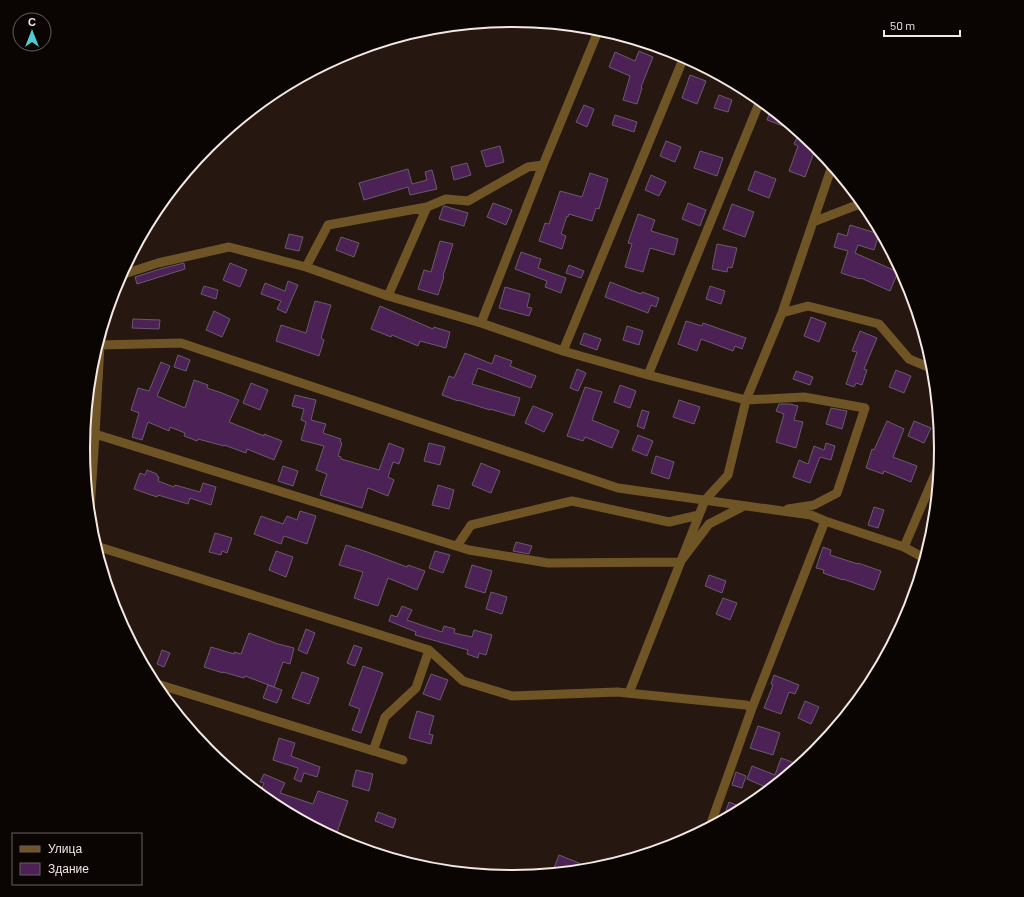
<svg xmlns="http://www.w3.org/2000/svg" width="1024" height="897" font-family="Barlow,sans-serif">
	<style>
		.building { fill: #4c2156; stroke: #685c6b }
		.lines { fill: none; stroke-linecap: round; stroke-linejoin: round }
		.street { stroke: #6f5525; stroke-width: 9 }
		.rim { fill: none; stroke: #f4e8e4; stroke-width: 2 }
	</style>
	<rect width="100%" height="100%" fill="#261711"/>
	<path class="building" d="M639,51L653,57L641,87L642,88L637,104L623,100L630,76L609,67L615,52L635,61Z
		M690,75L706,81L697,104L682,98Z
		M719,95L732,100L728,112L714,108Z
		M584,105L594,109L587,127L576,122Z
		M771,109L794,129V130L767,120Z
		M615,115L637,122L634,132L612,125Z
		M798,135L807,139L816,147L805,177L789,171L798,146L794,144Z
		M666,141L681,147L675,162L660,156Z
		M500,146L504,162L486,167L481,151Z
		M700,151L723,158L717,176L694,168Z
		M467,163L471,175L454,180L451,167Z
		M408,169L412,184L427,180L425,172L432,170L437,189L410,195L408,187L364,200L359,183Z
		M755,171L776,179L769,198L748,190Z
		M590,173L608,179L599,209L596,208L592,221L569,214L568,217L567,216L561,234L566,236L562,249L539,241L545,223L549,224L560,191L582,197Z
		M651,175L666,182L659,196L645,190Z
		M493,203L512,210L506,225L487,217Z
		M688,203L706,210L700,226L682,219Z
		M732,204L754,212L745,237L723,229Z
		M444,206L468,213L464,226L439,219L443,207Z
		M638,214L655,220L651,231L678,239L674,255L650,248L643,272L625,267L632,244L628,243Z
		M850,225L879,234L874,250L858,245L855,253L898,272L890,291L861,278L860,279L841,273L848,251L834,247L838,233L847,236Z
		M289,234L303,237L299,251L285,248Z
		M341,237L359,243L354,257L336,250Z
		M440,241L453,244L443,276L444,277L438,295L418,289L424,270L431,272Z
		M717,244L737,248L732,268L728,267L727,272L712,269Z
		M521,252L541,259L538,268L566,278L561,293L545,287L547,281L515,269Z
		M184,263L185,269L137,284L135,277L160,269Z
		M230,263L247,270L240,287L223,280Z
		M569,265L584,271L581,278L566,273Z
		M288,281L298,285L286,313L277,309L281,301L261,294L265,283L285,291Z
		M610,282L641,294L642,292L659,298L656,307L651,305L648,313L605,297Z
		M204,286L218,290L216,299L201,294Z
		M710,286L725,291L721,304L706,299Z
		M505,287L530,294L527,307L532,308L529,316L499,308Z
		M315,301L331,305L321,338L324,340L319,356L276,341L281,325L306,333Z
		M380,306L433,329L434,327L450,332L446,348L420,341L418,346L392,335L391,337L371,329Z
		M214,311L230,319L222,337L206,330Z
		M811,317L826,323L819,342L804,336Z
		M133,319L160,320L159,329L132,328Z
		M686,321L702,326L703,323L746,338L742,349L735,346L733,351L701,339L697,351L678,344Z
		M627,326L643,331L639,345L623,340Z
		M860,331L877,338L864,369L867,370L862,385L856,383L854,387L846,384L857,352L852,351Z
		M584,333L601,339L597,350L580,344Z
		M465,353L492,364L495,355L512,361L510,366L536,376L531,388L478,368L472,384L520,398L514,416L490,409V410L458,400V401L442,395L449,376L454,378Z
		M178,355L190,360L186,371L174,367Z
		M161,362L170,366L157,396L185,408L194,380L208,385L207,388L222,393L239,400L229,422L264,436V434L282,441L274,460L247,449L246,453L224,445V446L198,439L197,441L184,436L185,433L170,427L169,431L148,422L142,440L132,437L139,413L131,410L138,388L149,391Z
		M577,369L586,373L578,391L570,388Z
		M896,370L911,376L904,393L889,387Z
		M796,371L813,377L810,385L793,379Z
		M251,383L268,390L260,410L243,403Z
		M620,385L636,391L630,408L614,402Z
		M585,387L602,392L592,420L619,431L612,448L585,437L583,441L567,436Z
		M295,395L316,400L311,420L326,424L323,433L341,439L340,442L342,443L338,456L341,457V459L379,470L389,443L404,449L399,464L393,462L388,477L394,480L388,496L368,488L362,508L320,495L327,474L316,470L324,446L301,440L306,422L301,420L304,409L292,406Z
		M679,400L700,407L694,424L673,417Z
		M779,404H790L798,406L794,420L803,422L796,448L776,442L784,414L776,411Z
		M533,406L553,414L544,432L525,423Z
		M831,408L847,411L842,429L826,424Z
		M642,410L649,412L644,429L637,426Z
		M887,421L904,429L893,457L917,466L911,482L884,471L883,474L866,468L872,449L874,450Z
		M914,421L931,428L924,443L908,436Z
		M638,435L653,441L647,456L632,450Z
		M429,443L445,447L440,465L424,461Z
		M826,443L835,446L831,460L820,457L810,483L793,477L799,460L808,464L814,446L824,450Z
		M656,456L674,462L669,479L651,473Z
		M481,463L500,471L491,493L472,485Z
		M283,466L298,471L293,486L278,481Z
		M147,470L157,474V476L159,477L158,481L174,487L175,485L200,492L203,483L216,487L211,505L190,498L188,504L158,495L157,497L134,489L140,473L145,475Z
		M438,485L454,490L449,509L432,505Z
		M874,507L884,510L878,528L868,525Z
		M300,511L316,516L307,544L284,536L281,544L254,534L261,516L283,524L287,516L297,520Z
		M215,533L232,538L227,553L222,551L221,555L209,552Z
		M516,542L532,546L529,554L513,551Z
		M346,545L367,552L407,567L408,565L425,571L417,590L388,578L378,606L354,598L363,572L339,565Z
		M823,547L831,550L830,555L858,564V563L881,571L874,590L843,579V580L823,573L824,570L816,568Z
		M276,551L293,557L286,577L269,570Z
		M435,551L450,555L443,573L429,568Z
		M472,565L492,571L485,593L465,587Z
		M709,575L726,581L722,593L705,586Z
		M491,592L507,597L502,614L486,609Z
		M723,598L737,603L730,620L716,614Z
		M402,606L412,610L407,620L442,632L444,626L455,629L454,633L472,637L474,630L492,635L486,655L479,653L478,658L467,654L468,650L415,635L416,632L389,621L391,615L397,617Z
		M306,629L315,633L307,654L298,650Z
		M249,633L278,644L294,648L290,664L283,662L274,687L245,676L244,678L223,672V673L204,667L211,647L234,654V652L241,654Z
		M354,645L362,648L355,666L347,663Z
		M162,650L170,653L164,667L157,664Z
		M363,666L383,673L361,733L352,730L360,709L349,705Z
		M302,672L319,678L309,704L292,698Z
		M431,674L448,680L440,700L423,694Z
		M774,675L799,685L795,694L789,692L781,714L764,708L773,685L771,684Z
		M268,685L282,690L277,703L263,698Z
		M805,701L819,707L811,724L798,718Z
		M417,711L434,716L429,734L433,735L431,744L409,738Z
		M758,726L780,733L773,755L750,748Z
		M279,738L295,743L291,756L320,767L317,777L304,773L301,782L294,779L298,768L273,760Z
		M781,758L795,763L792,770L770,789L747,779L752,766L775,775Z
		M356,770L373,774L369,791L352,786Z
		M736,772L746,776L742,788L732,785Z
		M264,774L285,783L280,793L313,804L318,791L348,801L335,838L326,833V831L316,827L274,805L260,793L264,783L260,782Z
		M729,802L744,808L723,819Z
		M378,812L396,819L393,828L375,821Z
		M559,855L579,863V864L595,869L552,873Z"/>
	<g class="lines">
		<path class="street" d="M813,222L857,205L865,206
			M306,267L388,296L427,207
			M121,275L158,263L229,247L306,267L328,225L427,207L446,199L468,201L528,167L543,165L599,29
			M388,296L481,323L543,165
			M782,313L832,166
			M481,323L563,351L648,375L760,101
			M104,326L100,345L181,343L618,488L811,515L825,521L904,547L924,558
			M563,351L684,57
			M648,375L746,400L804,397L865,408L837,493L814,505L788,509
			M85,431L95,434L100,345L98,344
			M90,510L95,434L469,550L548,563L680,562L709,524L744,506
			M96,546L429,650L416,688L385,717L373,751
			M457,546L471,525L572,501L669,522L699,515
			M904,547L939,465
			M429,650L463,681L512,696L617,692L746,705L752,708
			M154,683L403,760
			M629,693L705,500L728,475L746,400L782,313L808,306L879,324L909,359L933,369
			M710,826L752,708L825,521"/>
	</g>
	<path d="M0 0H1024V897H0ZM511 27H513A421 421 0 0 1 934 448V449A421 421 0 0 1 513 870H511A421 421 0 0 1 90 449V448A421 421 0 0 1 511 27Z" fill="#0a0503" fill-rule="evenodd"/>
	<path class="rim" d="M511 27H513A421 421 0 0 1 934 448V449A421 421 0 0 1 513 870H511A421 421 0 0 1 90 449V448A421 421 0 0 1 511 27Z"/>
	<rect x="12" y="833" width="130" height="52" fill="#0a0503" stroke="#68605d"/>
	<rect x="20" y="846" width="20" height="6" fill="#6f5525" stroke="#68605d"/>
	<text x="48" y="853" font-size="12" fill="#f4e8e4">Улица</text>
	<rect x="20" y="863" width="20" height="12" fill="#4c2156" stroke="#68605d"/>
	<text x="48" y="873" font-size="12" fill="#f4e8e4">Здание</text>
	<g transform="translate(32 32)"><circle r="19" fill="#0a0503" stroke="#68605d"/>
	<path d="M0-3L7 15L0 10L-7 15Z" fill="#51ccd2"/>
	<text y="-6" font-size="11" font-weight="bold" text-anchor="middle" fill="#f4e8e4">С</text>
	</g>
	<path d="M884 30v6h76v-6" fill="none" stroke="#f4e8e4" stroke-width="2"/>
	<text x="890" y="30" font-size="12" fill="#f4e8e4" stroke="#0a0503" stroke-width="3" paint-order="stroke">50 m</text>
</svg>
